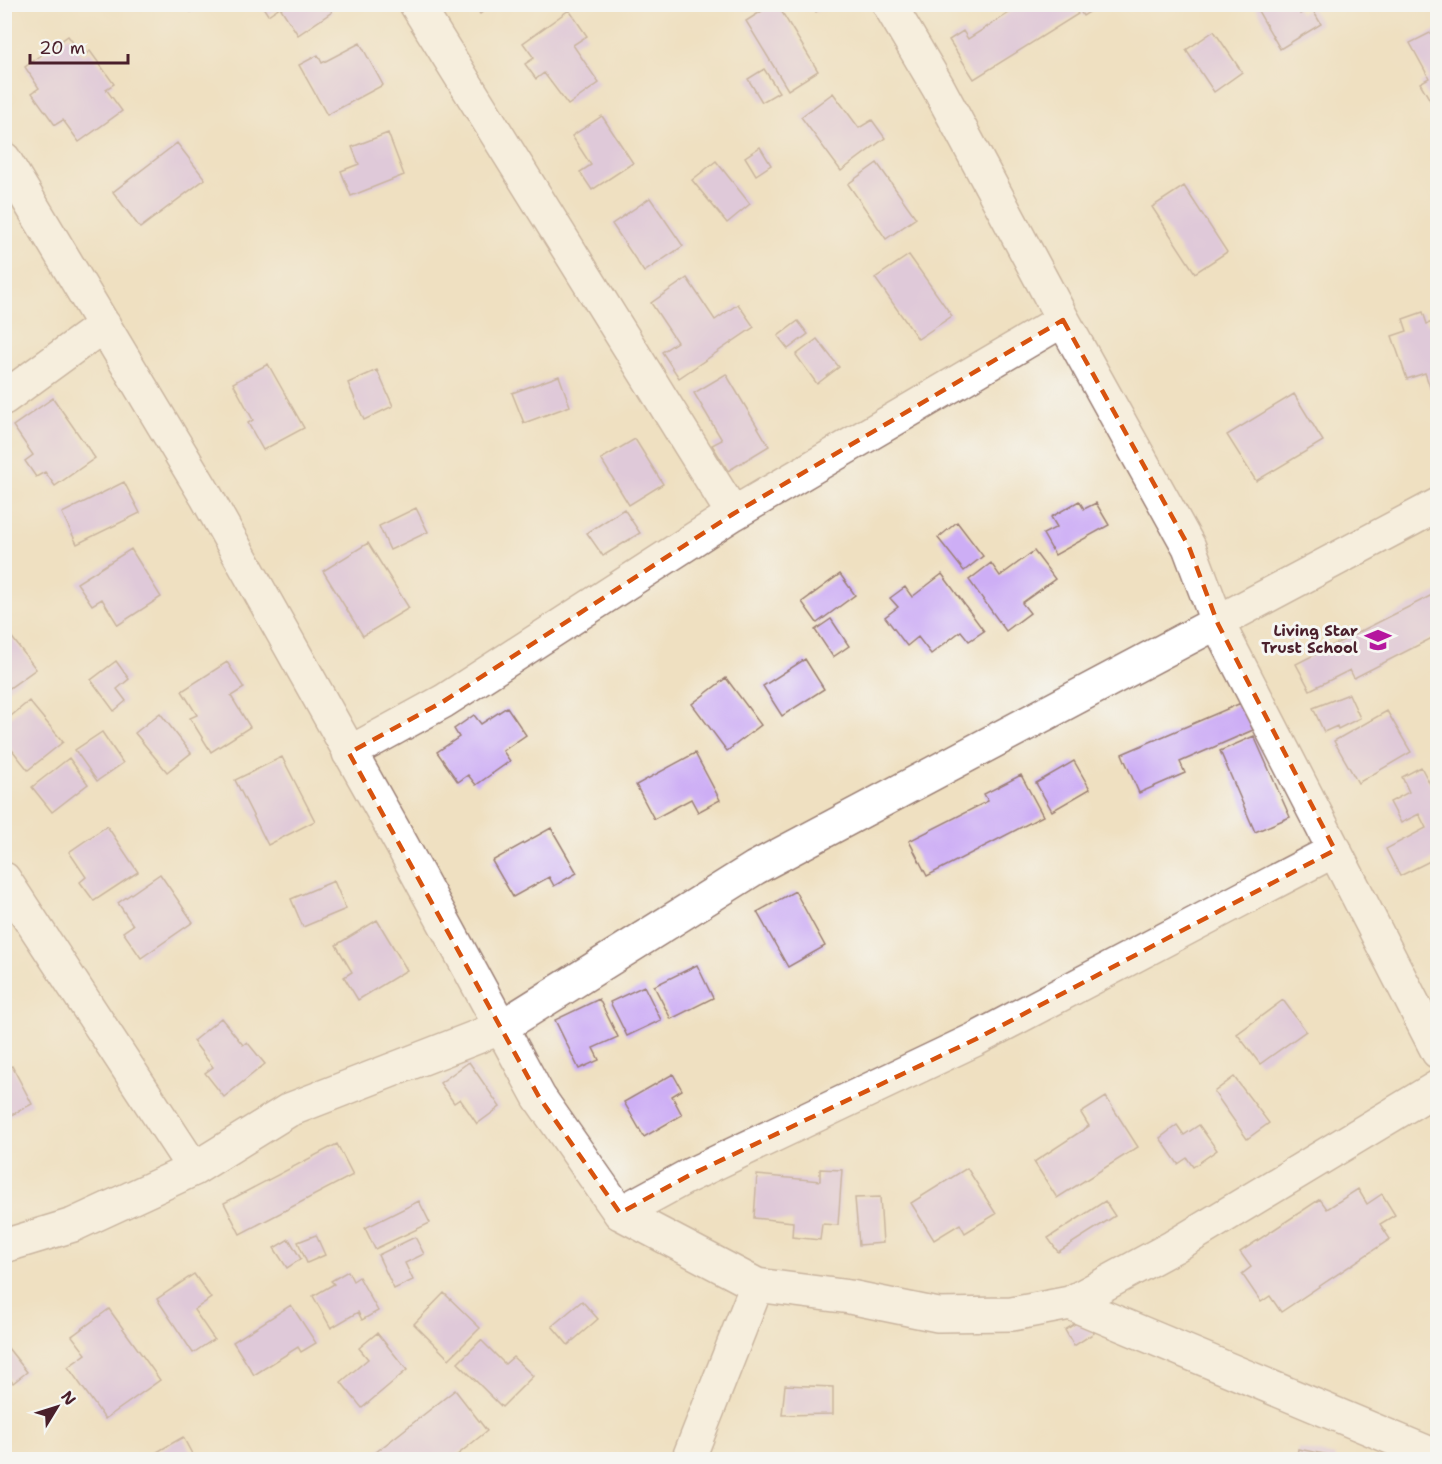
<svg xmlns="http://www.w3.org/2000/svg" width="1442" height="1464" font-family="'Shantell Sans',sans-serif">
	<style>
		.building { fill: #cdaef5 }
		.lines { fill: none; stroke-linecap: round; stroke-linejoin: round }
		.minor-casing { stroke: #9c8076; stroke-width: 36 }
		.minor { stroke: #fff; stroke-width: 33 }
		.marked { fill: none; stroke: #d8530f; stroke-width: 4.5; stroke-dasharray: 12 8; stroke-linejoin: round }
		.labels { text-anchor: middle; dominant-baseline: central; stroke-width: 6; stroke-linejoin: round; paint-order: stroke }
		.poi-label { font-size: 15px; font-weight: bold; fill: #4a1f2b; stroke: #f6f6f2; text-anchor: end }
	</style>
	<rect width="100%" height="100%" fill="#f6f6f2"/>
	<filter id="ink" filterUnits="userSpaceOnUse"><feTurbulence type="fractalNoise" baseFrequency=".0167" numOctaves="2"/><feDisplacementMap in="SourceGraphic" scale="12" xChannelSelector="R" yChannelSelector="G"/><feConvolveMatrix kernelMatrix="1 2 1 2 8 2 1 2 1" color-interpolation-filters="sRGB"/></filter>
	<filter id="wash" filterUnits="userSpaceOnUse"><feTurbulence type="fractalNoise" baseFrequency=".008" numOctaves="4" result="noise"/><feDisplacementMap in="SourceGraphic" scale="24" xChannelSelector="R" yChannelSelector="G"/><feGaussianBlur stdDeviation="1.35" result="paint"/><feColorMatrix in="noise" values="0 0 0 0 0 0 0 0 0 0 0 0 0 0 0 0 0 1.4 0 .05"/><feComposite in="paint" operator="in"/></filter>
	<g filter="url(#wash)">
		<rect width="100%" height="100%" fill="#efe0c1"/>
		<g id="blocks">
			<path class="building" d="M186,4H202L191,12Z
				M261,4H327L332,12L298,35L280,7L268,15Z
				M473,4H494L480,14Z
				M773,4H777L818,71L788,90L746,21Z
				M812,4H828L816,12Z
				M1023,4H1072L1078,14L974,79L949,40L963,31L968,39Z
				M1076,4H1102L1083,16Z
				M1254,4H1295L1300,14L1311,7L1321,24L1280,49Z
				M569,10L587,36L573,45L599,83L568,105L544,73L536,79L525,64L534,58L523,43Z
				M1438,29V96L1430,100L1420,83L1429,78L1410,43Z
				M1214,31L1242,72L1214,92L1186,50Z
				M68,36L83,56L90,51L114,84L106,89L122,111L79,142L63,120L55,125L32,93L39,88L25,67Z
				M360,43L383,85L327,115L299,65L318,55L322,63Z
				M764,69L779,92L762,102L748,79Z
				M833,93L859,128L872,120L885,138L841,171L801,117Z
				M602,116L633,163L592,190L580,172L591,165L572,136Z
				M388,133L404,175L351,196L341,171L359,164L352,147Z
				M177,143L205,179L140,228L113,192Z
				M760,147L771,165L756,175L745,157Z
				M716,161L750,204L727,223L692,180Z
				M877,163L916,218L886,239L848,184Z
				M1184,186L1227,252L1195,273L1152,207Z
				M650,198L683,246L644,272L612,224Z
				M909,255L952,316L918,339L875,278Z
				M687,278L715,320L738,304L754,327L679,378L662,352L677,342L651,303Z
				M1423,312L1427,324L1438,320V388L1431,390L1425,373L1407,379L1392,336L1407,331L1403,319Z
				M798,321L808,334L788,349L778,336Z
				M817,339L839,367L817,384L796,355Z
				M268,364L304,428L263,450L248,423L253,420L233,383Z
				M377,370L393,406L364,420L348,383Z
				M726,374L769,446L728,471L712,445L722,440L694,393Z
				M559,376L570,406L524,423L512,393Z
				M1294,394L1323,441L1256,481L1227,435Z
				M53,398L95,458L55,486L45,472L36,477L25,461L33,455L13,426Z
				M635,439L663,484L629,505L601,459Z
				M124,482L140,513L77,544L62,513Z
				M1079,501L1084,509L1096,503L1109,525L1055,555L1043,534L1057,527L1051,517Z
				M416,508L428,532L390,550L379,526Z
				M624,509L640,533L603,556L587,533Z
				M957,522L983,556L964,571L938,538Z
				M368,543L409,608L363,636L323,571Z
				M131,549L161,597L118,625L102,599L92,605L77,583Z
				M1034,551L1055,579L1022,603L1030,613L1006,631L969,580L991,563L1000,576Z
				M840,574L855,595L817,623L802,602Z
				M942,574L984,631L969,641L961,631L931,654L918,637L907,646L885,617L898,607L890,598L905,587L912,597Z
				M1438,592V635L1354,678L1350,670L1310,690L1296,664Z
				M831,619L849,646L833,657L815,630Z
				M4,627L36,669L4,692Z
				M805,659L824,689L782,716L763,686Z
				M116,661L129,679L117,689L126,701L114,711L91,680Z
				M227,662L244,688L231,696L250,727L211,752L190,718L197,715L182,691Z
				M726,678L761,725L727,751L692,704Z
				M1349,694L1360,718L1338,729L1337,726L1324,732L1313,708Z
				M29,701L63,742L28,770L5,741V721Z
				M1241,703L1253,730L1180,762L1185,773L1139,793L1122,754Z
				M507,707L526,735L503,751L510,761L476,785L468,775L458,782L437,752L459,737L454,729L474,715L481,724Z
				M1387,711L1411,752L1358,783L1334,741Z
				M160,713L191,753L167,772L135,733Z
				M102,732L123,763L97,781L75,750Z
				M1254,736L1290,817L1255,832L1220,751Z
				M695,753L720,800L698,812L691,799L654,819L636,785Z
				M282,757L315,821L268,845L235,780Z
				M69,758L88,784L52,812L32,787Z
				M1074,761L1090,789L1052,811L1036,783Z
				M1421,767L1438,799V857L1400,876L1386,849L1426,828L1419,814L1401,823L1390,802L1409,792L1402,777Z
				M1021,775L1043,816L927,876L909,841L988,801L984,794Z
				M107,826L138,872L94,901L80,882L86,877L69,852Z
				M551,828L577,873L554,886L549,877L513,897L492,861Z
				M160,874L193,922L141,958L123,932L133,925L118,903Z
				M334,881L346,909L303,927L291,899Z
				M795,891L825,946L788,967L757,912Z
				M377,920L407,970L358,1000L344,977L352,972L336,945Z
				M697,965L713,998L671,1019L654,986Z
				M644,986L661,1020L627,1036L610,1002Z
				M599,999L618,1037L593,1048L599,1060L579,1069L555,1020Z
				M1283,1000L1306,1031L1260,1064L1237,1034Z
				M221,1018L243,1045L247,1042L265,1064L224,1097L205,1073L213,1067L193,1041Z
				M469,1062L500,1107L477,1124L460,1099L454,1103L440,1083Z
				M12,1066L32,1104L4,1119V1070Z
				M673,1074L682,1090L672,1096L682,1115L644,1137L624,1102Z
				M1234,1077L1269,1123L1247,1139L1214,1092Z
				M1106,1097L1138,1147L1057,1198L1034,1162L1089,1126L1081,1113Z
				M1177,1125L1184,1135L1199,1125L1217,1150L1193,1167L1187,1158L1178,1164L1160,1138Z
				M337,1144L353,1175L240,1234L224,1203Z
				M967,1168L996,1214L965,1233L960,1224L934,1240L911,1203Z
				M820,1169L842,1170L838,1225L822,1224L820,1240L792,1237L793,1222L754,1218L757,1175L820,1181Z
				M1358,1189L1367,1204L1382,1194L1395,1215L1380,1224L1390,1239L1281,1312L1270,1296L1261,1302L1242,1274L1251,1267L1240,1252L1320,1199L1327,1209Z
				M880,1197L883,1243L859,1245L855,1198Z
				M419,1201L430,1223L375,1249L365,1228Z
				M1105,1201L1115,1216L1058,1252L1048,1238Z
				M316,1235L325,1255L307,1263L298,1242Z
				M415,1237L424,1254L405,1263L413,1280L394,1289L378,1255Z
				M289,1239L301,1259L287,1268L274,1248Z
				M348,1271L353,1281L359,1277L378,1311L362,1320L358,1312L331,1328L313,1296L334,1284L331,1281Z
				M194,1274L211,1298L194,1310L214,1339L193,1353L157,1299Z
				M444,1293L480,1328L449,1359L414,1324Z
				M582,1301L598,1319L568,1345L552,1326Z
				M291,1305L316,1343L301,1352L298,1347L254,1375L233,1342Z
				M109,1309L160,1380L105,1419L68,1367L86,1354L72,1336Z
				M1084,1318L1094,1333L1074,1346L1065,1330Z
				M377,1333L407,1370L362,1408L341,1382L368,1359L359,1348Z
				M481,1340L505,1364L513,1357L533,1376L502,1407L458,1363Z
				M4,1343L27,1372L13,1383L7,1376L4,1378Z
				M785,1385L833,1387V1414L782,1415Z
				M455,1390L487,1431L451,1460H366Z
				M183,1437L192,1454L183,1460H143Z
				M1298,1449L1335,1456L1334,1460H1296Z"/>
		</g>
	</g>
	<g filter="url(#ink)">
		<use href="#blocks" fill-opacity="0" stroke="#9c8076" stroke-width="1.5"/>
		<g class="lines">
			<g class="minor-casing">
				<path id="minor" d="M416,4L733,514
					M889,4L938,87L1063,320L1189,547L1218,624L1438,1052
					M4,159L206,496L402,845L539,1097L620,1213L688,1176L976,1039L1335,850
					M4,398L104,325
					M349,753L444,701L733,514L1063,320
					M4,879L194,1169
					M620,1213L757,1285L850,1297L938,1315L1012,1314L1070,1303L1173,1247L1438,1087
					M4,1246L73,1225L194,1169L289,1110L500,1028L755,868L1438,505
					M1070,1303L1438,1457
					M688,1460L757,1285"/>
			</g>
			<use href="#minor" class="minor"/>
		</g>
	</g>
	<path d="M0 0H1442V1464H0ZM1063,320L1189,547L1218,624L1335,850L976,1039L688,1176L620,1213L539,1097L349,753L444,701L733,514Z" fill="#efe0c1" fill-opacity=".55" fill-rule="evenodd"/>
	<path class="marked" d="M1063,320L1189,547L1218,624L1335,850L976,1039L688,1176L620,1213L539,1097L349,753L444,701L733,514Z"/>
	<defs>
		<g id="school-bare" transform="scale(2.07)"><path d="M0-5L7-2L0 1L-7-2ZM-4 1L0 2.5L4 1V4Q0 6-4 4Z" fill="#b5179e" stroke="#f6f6f2" stroke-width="2.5" paint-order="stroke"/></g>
	</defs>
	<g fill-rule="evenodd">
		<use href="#school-bare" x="1378" y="640"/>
	</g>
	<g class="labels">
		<g class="poi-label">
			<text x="1358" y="631">Living Star<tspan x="1358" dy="17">Trust School</tspan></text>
		</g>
	</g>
	<rect width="1442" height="1464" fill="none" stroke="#f6f6f2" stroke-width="24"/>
	<g transform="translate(57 1407) rotate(52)" stroke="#f6f6f2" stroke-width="4.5" paint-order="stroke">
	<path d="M0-4.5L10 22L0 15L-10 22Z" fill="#4a1f2b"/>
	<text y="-9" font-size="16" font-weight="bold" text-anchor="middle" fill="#4a1f2b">N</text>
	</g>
	<path d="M30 54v9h98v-9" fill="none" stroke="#4a1f2b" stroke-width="3"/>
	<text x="39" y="54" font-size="18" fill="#4a1f2b" stroke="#f6f6f2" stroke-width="4.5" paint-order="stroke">20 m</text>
</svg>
